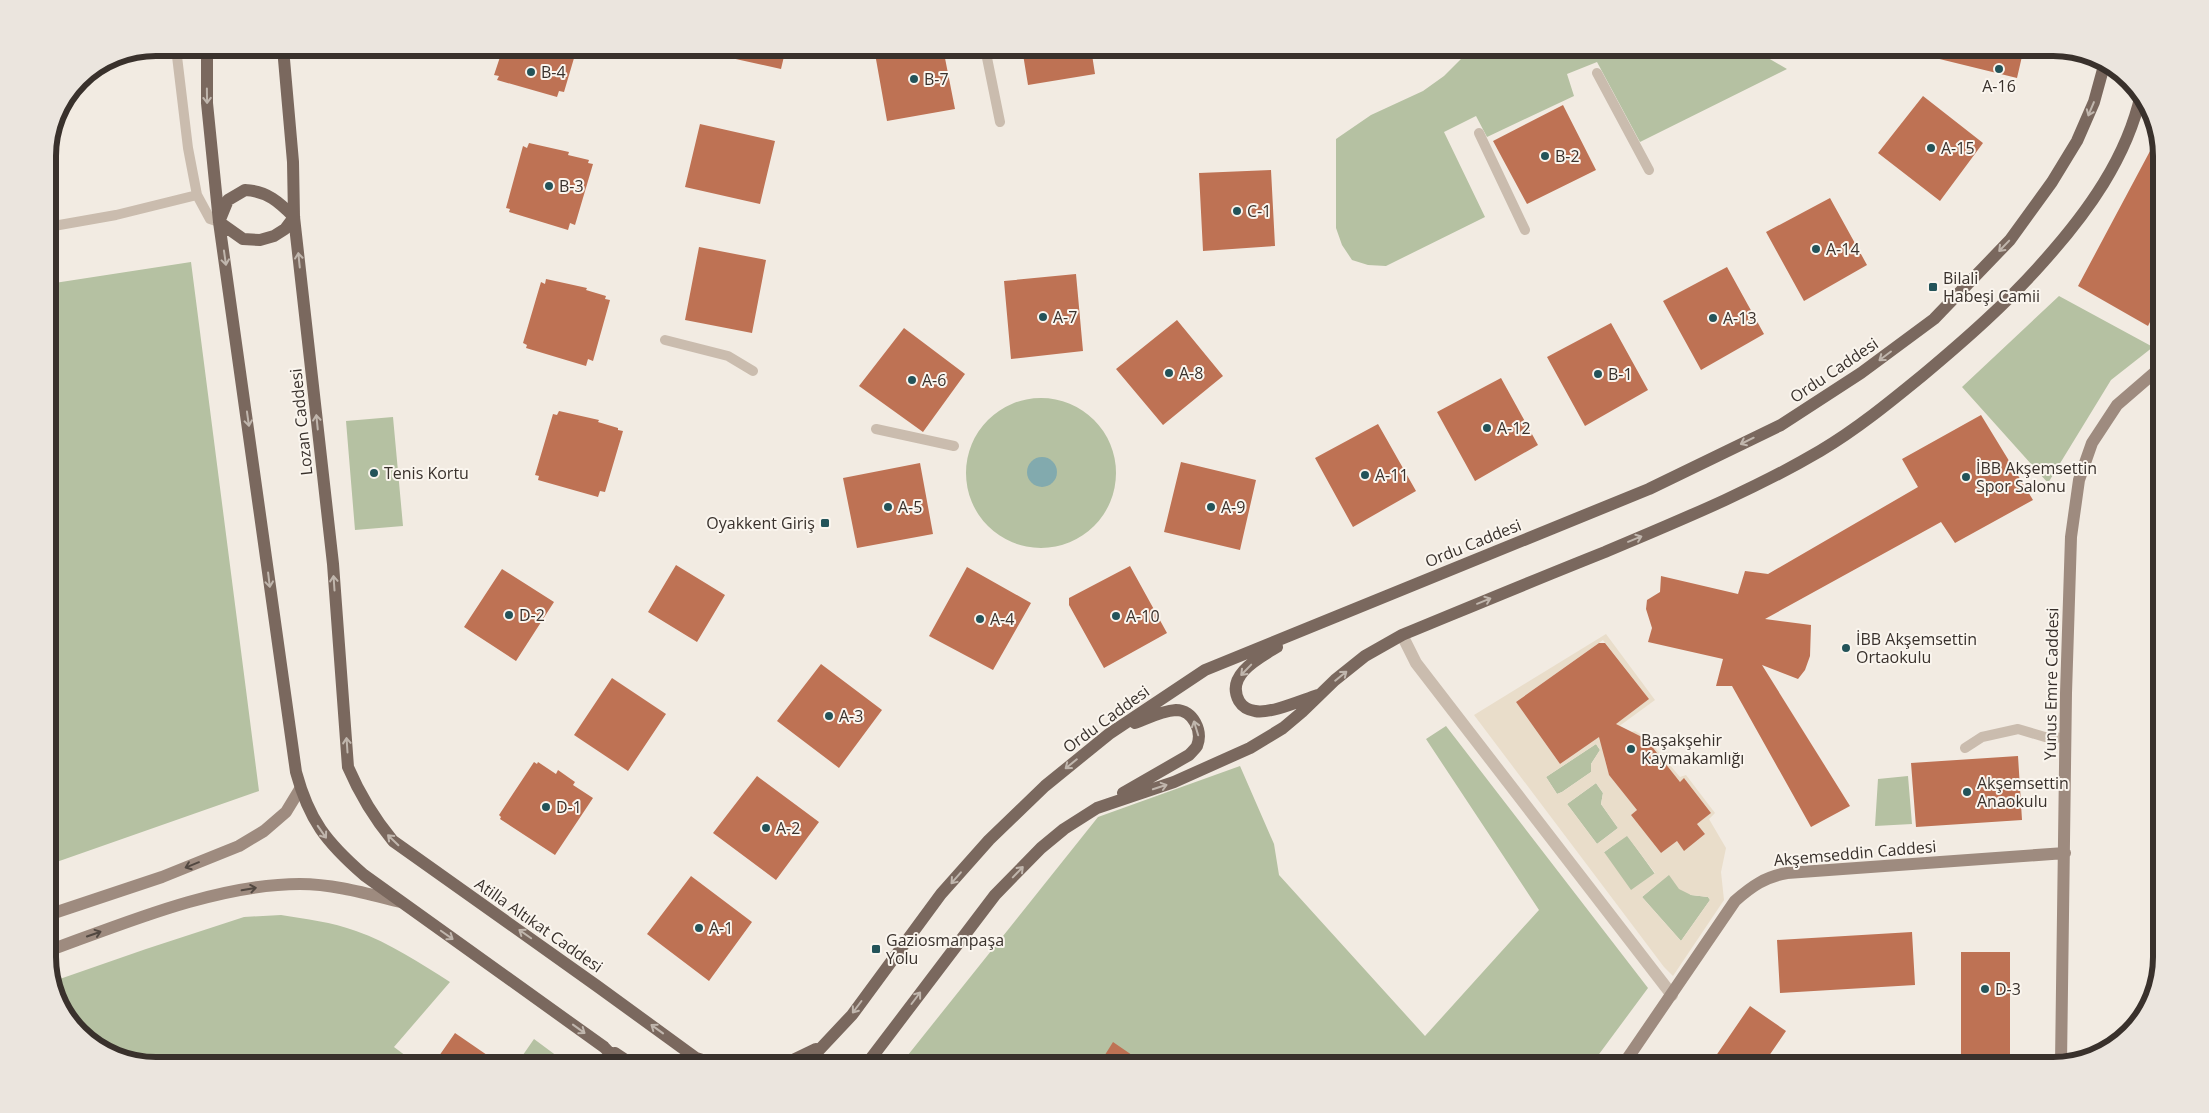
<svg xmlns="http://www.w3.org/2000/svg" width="2209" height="1113" font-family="'Open Sans',sans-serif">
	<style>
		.green { fill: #b5c1a2 }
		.plaza { fill: #e9ddca; fill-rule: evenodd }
		.water { fill: #82aaae }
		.building { fill: #be7254 }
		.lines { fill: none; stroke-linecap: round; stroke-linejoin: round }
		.lane { stroke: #cabcae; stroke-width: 10 }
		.street { stroke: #cabcae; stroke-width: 12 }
		.secondary { stroke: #9e8b7f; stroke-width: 12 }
		.primary { stroke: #7a685e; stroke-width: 12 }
		.oneway { stroke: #c0b6ad }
		.oneway2 { stroke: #524841 }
		.poi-dot { fill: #235359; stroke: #faf5ee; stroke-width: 2 }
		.labels { text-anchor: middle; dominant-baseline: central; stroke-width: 4; stroke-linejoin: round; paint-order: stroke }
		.poi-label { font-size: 16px; fill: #39312c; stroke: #faf5ee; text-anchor: start }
		.street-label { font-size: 16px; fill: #39312c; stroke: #faf5ee }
		.rim { fill: none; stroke: #39312c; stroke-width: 6 }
	</style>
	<rect width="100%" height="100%" fill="#f2ebe2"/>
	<path class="green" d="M1472,48H1751L1787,69L1640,142L1597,62L1567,74L1574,96L1487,137L1476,116L1444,132L1485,217L1386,266L1368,265L1352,260L1342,245L1336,228V139L1371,115L1423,91L1444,76Z
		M191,262L259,791L48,865V284Z
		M2059,296L2153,347L2111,380L2048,483L1962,387Z
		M966 473a75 75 0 1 1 150 0a75 75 0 1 1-150 0Z
		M393,417L403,526L355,530L346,421Z
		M1446,726L1648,988L1591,1065H900L1098,817L1240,766L1274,844L1279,875L1425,1036L1539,910L1426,739Z
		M1596,744L1600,750L1591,764V772L1562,792L1557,794L1546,777Z
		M1908,776L1912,824L1875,826L1878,779Z
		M1596,783L1603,793L1601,804L1618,828L1597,844L1567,804Z
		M1627,835L1655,874L1631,891L1603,853Z
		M1669,874L1691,895L1708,897L1710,900L1681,941L1642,897Z
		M281,915C306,919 332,922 356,931C390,943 420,963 450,982L394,1047L418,1065H156L108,1054L66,1017L54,981L146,949L244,917Z
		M534,1039L569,1065H516Z"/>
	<path class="plaza" d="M1606,634L1655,700L1618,727L1623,734L1635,731L1647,738L1680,777L1686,775L1715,813L1709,819L1726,848L1721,872L1724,900L1673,976L1664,967L1474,715ZM1603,640L1649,699L1613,726L1621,736L1634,733L1646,739L1680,782L1685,779L1711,813L1697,824L1705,834L1684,850L1677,841L1661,853L1632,815L1637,810L1609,775L1604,757L1611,740L1605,732L1560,764L1516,702ZM1596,744L1600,750L1591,764V772L1562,792L1557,794L1546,777ZM1596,783L1603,793L1601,804L1618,828L1597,844L1567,804ZM1627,836L1655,873L1631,890L1604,852ZM1669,875L1679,889L1691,895L1708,897L1710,900L1681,941L1642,897Z"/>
	<path class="water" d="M1027 472a15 15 0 1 1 30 0a15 15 0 1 1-30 0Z"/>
	<path class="building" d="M507,48H577L564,92L559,91L557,97L497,80L499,76L494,75L501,54L505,55Z
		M714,48H786L781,69L713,54Z
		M874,48H943L955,109L887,121Z
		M1022,48H1091L1095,74L1028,85Z
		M1916,48H2015L2014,51L2023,52L2017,78L1915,53Z
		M1923,96L1983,143L1940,201L1878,153Z
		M1563,105L1596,170L1527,204L1493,141Z
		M700,124L775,141L760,204L685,187Z
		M2157,138L2161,149V300L2148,326L2078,286Z
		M529,143L569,152L568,155L589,160L588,163L593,164L575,225L570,223L568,230L509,212L510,209L506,208L523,146L527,148Z
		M1271,170L1275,246L1203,251L1199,173Z
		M1830,198L1867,265L1804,301L1766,232Z
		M699,247L766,260L752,333L685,320Z
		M1727,267L1764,334L1701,370L1663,301Z
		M1076,274L1083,351L1011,359L1004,281Z
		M546,279L587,288L586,290L606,296L605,299L610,300L593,361L588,359L586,366L526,348L527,345L523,343L541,282L545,284Z
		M1177,320L1223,376L1163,425L1116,369Z
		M1611,323L1648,390L1585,426L1547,357Z
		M904,328L965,374L923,432L859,386Z
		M1501,378L1538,445L1475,481L1437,412Z
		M559,411L599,420L598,422L618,428V430L623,431L605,492L600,491L598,497L538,480L539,476L535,475L553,414L557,415Z
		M1981,415L2033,500L1955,543L1941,522L1765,619L1811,625L1810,656L1805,670L1798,679L1762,665L1850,806L1811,827L1732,686H1716L1723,659L1648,642L1652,628L1646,609L1647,600L1660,592L1661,576L1738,594L1745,571L1768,574L1918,487L1902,459Z
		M1378,424L1416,491L1353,527L1315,458Z
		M1181,462L1256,480L1240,550L1164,532Z
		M920,463L933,534L857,548L843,478Z
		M676,565L725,595L697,642L648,612Z
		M1130,566L1167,633L1104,668L1069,605V598Z
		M967,567L1031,603L993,670L929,636Z
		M502,569L554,602L516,661L464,627Z
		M1599,643H1605L1649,699L1616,724L1646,739L1680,782L1684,778L1711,813L1697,824L1705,834L1684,851L1677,841L1661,853L1631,815L1637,810L1609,775L1599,737L1560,764L1516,702Z
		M821,664L882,710L839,768L777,721Z
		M612,678L666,714L628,771L574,735Z
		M2018,756L2022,820L1916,827L1911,763Z
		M534,762L537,764L538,762L556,774L558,770L575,782L573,785L593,798L555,855L500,819L501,817L499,815Z
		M757,776L819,822L776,880L713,833Z
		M691,876L752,922L709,981L647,934Z
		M1912,932L1915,985L1780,993L1777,940Z
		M1961,952H2010V1066H1961Z
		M1750,1006L1786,1031L1762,1066H1709Z
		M455,1033L503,1066H432Z
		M1113,1042L1148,1066H1098Z"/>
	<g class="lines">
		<path class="lane" d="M176,48L188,148L197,195L210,219L219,222
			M985,48L1000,122
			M1597,73L1649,170
			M1479,133L1525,230
			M48,227L116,215L197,195
			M665,340L728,356L753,371
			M876,429L954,446
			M1965,748L1982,737L2018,729L2045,737L2066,738"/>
		<path class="street" d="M1402,635L1416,663L1672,995"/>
		<path class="secondary" d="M48,915L162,877L239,846L264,831L286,812L300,789
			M48,951C125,923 217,884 300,884C334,884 368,894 401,902
			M2061,1063L2066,693L2071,537L2079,480L2092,443L2117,405L2161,367
			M1623,1065L1735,901C1752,886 1765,877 1787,873L2065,853"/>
		<path class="primary" d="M207,48V103L219,222L296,772C309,820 326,842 364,875L604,1047L621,1065
			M283,48L293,162L294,217L333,564L348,767C360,795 374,818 393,841L597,986L696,1058L718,1065
			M245,190C267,191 279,202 294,217L285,229L274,236L260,240L243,239L219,222L228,200Z
			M1277,647C1259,658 1225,675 1239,701C1242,706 1248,710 1255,711C1271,714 1302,700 1318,695
			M1123,793L1189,755C1192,752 1195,749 1197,746C1203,731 1193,710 1176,710C1161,711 1148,718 1135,723
			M615,1053L633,1065
			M773,1065L789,1062L816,1049
			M805,1065L852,1015L941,894L989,840L1045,786L1109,734L1205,670L1649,489L1781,425L1861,373L1934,319L2010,240L2052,182L2077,141L2094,102L2105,62
			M866,1065L995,895L1041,848L1064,829L1097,808L1174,782L1250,748L1283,728L1302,712L1335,680L1365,656L1402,635C1470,607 1537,579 1605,552C1678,521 1752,491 1820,451C1857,429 1890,402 1923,375C1966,339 2007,303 2044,261C2087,213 2127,158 2141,94"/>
	</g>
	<defs><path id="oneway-shaft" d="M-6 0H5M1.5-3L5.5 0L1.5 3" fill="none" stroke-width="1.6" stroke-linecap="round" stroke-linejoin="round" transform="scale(1.25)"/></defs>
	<g class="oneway">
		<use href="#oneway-shaft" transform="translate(207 96) rotate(89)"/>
		<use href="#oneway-shaft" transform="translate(2091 109) rotate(113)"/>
		<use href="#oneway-shaft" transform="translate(2004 246) rotate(134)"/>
		<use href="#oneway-shaft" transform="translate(225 258) rotate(82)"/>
		<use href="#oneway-shaft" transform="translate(299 260) rotate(-96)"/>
		<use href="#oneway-shaft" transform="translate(1885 356) rotate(143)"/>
		<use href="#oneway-shaft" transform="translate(248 419) rotate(82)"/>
		<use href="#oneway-shaft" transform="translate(317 422) rotate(-96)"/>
		<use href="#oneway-shaft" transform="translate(1747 441) rotate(154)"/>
		<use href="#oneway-shaft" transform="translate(1635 539) rotate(-22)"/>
		<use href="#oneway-shaft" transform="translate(269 580) rotate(83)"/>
		<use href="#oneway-shaft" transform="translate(334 583) rotate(-94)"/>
		<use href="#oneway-shaft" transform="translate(1484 601) rotate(-22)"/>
		<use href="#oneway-shaft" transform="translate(1246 670) rotate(134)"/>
		<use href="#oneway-shaft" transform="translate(1341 676) rotate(-39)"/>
		<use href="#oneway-shaft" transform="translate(1196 728) rotate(-107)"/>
		<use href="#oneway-shaft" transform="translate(347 745) rotate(-94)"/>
		<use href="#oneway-shaft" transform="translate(1071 764) rotate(141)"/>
		<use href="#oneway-shaft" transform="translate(1160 787) rotate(-18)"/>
		<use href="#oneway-shaft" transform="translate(322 832) rotate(55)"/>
		<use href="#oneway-shaft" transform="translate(393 840) rotate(-136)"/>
		<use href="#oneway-shaft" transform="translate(1018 872) rotate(-46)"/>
		<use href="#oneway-shaft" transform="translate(956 878) rotate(131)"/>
		<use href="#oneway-shaft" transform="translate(525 934) rotate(-145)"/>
		<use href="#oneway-shaft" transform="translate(447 935) rotate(35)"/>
		<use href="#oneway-shaft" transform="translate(916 998) rotate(-53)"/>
		<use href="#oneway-shaft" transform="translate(857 1007) rotate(127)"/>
		<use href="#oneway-shaft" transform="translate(579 1029) rotate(36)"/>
		<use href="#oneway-shaft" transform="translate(657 1029) rotate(-144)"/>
	</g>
	<g class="oneway2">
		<use href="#oneway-shaft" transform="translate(192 865) rotate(158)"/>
		<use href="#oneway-shaft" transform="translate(249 889) rotate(-10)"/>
		<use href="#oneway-shaft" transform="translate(94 934) rotate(-19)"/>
	</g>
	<g class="poi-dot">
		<circle cx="1999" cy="69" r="5"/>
		<circle cx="531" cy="72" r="5"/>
		<circle cx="914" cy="79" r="5"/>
		<circle cx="1931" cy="148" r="5"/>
		<circle cx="1545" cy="156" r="5"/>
		<circle cx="549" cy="186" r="5"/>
		<circle cx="1237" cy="211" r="5"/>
		<circle cx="1816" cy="249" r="5"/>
		<rect x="1928" y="282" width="10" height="10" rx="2.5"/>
		<circle cx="1043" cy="317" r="5"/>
		<circle cx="1713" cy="318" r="5"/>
		<circle cx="1169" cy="373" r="5"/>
		<circle cx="1598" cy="374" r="5"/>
		<circle cx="912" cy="380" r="5"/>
		<circle cx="1487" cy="428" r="5"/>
		<circle cx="374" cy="473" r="5"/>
		<circle cx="1365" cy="475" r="5"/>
		<circle cx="1966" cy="477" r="5"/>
		<circle cx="888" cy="507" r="5"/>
		<circle cx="1211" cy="507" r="5"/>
		<rect x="820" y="518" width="10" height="10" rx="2.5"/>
		<circle cx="509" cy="615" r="5"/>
		<circle cx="1116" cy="616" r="5"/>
		<circle cx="980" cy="619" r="5"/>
		<circle cx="1846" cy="648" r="5"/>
		<circle cx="829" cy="716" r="5"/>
		<circle cx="1631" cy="749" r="5"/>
		<circle cx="1967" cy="792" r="5"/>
		<circle cx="546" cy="807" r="5"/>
		<circle cx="766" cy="828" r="5"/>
		<circle cx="699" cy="928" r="5"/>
		<rect x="871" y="944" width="10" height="10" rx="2.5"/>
		<circle cx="1985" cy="989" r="5"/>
	</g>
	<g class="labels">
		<g class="poi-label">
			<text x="541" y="72">B-4</text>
			<text x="924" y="79">B-7</text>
			<text x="1999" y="86" text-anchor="middle">A-16</text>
			<text x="1941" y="148">A-15</text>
			<text x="1555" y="156">B-2</text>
			<text x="559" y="186">B-3</text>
			<text x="1247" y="211">C-1</text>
			<text x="1826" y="249">A-14</text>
			<text x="1943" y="278">Bilali<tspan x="1943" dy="18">Habeşi Camii</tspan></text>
			<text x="1053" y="317">A-7</text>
			<text x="1723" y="318">A-13</text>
			<text x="1179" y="373">A-8</text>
			<text x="1608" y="374">B-1</text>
			<text x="922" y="380">A-6</text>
			<text x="1497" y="428">A-12</text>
			<text x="1976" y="468">İBB Akşemsettin<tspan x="1976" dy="18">Spor Salonu</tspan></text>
			<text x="384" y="473">Tenis Kortu</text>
			<text x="1375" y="475">A-11</text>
			<text x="898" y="507">A-5</text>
			<text x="1221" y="507">A-9</text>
			<text x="815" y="523" text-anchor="end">Oyakkent Giriş</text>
			<text x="519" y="615">D-2</text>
			<text x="1126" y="616">A-10</text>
			<text x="990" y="619">A-4</text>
			<text x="1856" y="639">İBB Akşemsettin<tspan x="1856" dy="18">Ortaokulu</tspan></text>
			<text x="839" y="716">A-3</text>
			<text x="1641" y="740">Başakşehir<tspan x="1641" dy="18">Kaymakamlığı</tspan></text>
			<text x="1977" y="783">Akşemsettin<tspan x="1977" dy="18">Anaokulu</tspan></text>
			<text x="556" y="807">D-1</text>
			<text x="776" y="828">A-2</text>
			<text x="709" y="928">A-1</text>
			<text x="886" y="940">Gaziosmanpaşa<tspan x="886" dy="18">Yolu</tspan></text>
			<text x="1995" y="989">D-3</text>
		</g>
		<g class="street-label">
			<text transform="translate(1834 370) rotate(-34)">Ordu Caddesi</text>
			<text transform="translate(301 422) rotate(-96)">Lozan Caddesi</text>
			<text transform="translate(1473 543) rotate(-22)">Ordu Caddesi</text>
			<text transform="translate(2051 684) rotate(-89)">Yunus Emre Caddesi</text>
			<text transform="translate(1106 719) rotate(-36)">Ordu Caddesi</text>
			<text transform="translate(1855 853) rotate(-5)">Akşemseddin Caddesi</text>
			<text transform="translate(539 925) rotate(35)">Atilla Altıkat Caddesi</text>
		</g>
	</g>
	<path d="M0 0H2209V1113H0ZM156 56H2053A100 100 0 0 1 2153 156V957A100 100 0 0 1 2053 1057H156A100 100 0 0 1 56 957V156A100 100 0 0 1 156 56Z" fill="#ebe5de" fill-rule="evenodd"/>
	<path class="rim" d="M156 56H2053A100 100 0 0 1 2153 156V957A100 100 0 0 1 2053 1057H156A100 100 0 0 1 56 957V156A100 100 0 0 1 156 56Z"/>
</svg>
